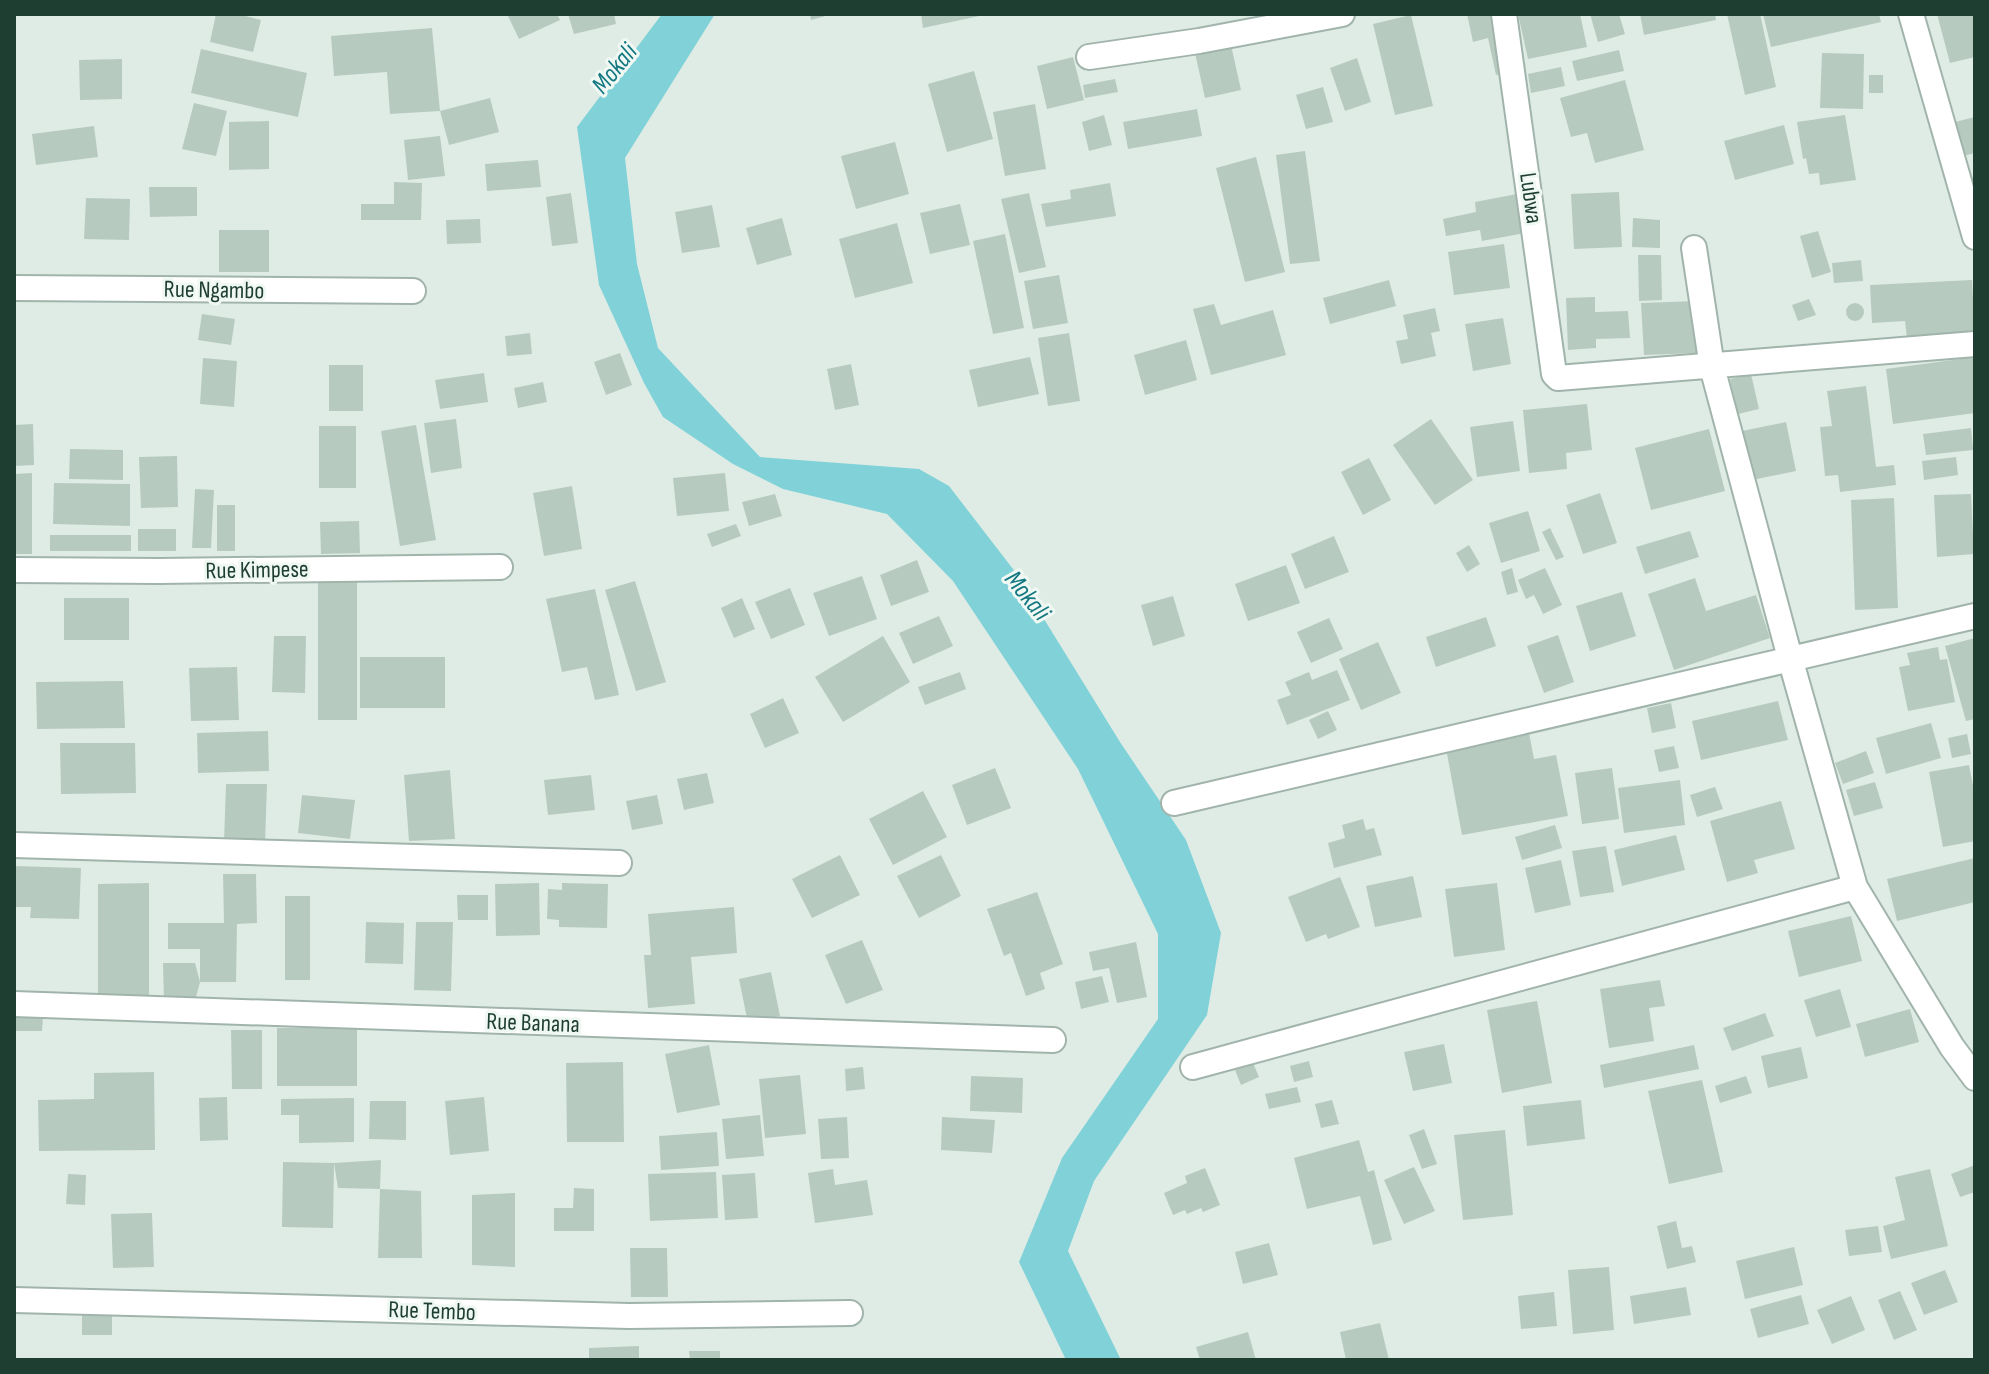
<svg xmlns="http://www.w3.org/2000/svg" width="1989" height="1374" font-family="'Sofia Sans Condensed',sans-serif">
	<style>
		.water { fill: #80d2d8 }
		.building { fill: #b7cac0 }
		.lines { fill: none; stroke-linecap: round; stroke-linejoin: round }
		.minor-casing { stroke: #a1b4ac; stroke-width: 28 }
		.minor { stroke: #fff; stroke-width: 24 }
		.labels { text-anchor: middle; dominant-baseline: central; stroke-width: 6; stroke-linejoin: round; paint-order: stroke }
		.street-label { font-size: 24px; fill: #1e3e32; stroke: #f0f8f3 }
		.water-label { font-size: 26px; font-style: italic; fill: #127780; stroke: #f0f8f3 }
	</style>
	<rect width="100%" height="100%" fill="#dfece5"/>
	<path class="water" d="M662,14H715L625,158L637,264L658,348L760,457L919,469L949,486L1013,569L1120,742L1186,840L1221,933L1207,1015L1094,1181L1068,1251L1121,1360H1066L1019,1262L1062,1158L1158,1019V934L1078,769L953,581L887,514L783,489L733,464L663,417L644,383L599,285L577,127Z"/>
	<path class="building" d="M216,14H238L261,20L253,52L210,42Z
		M507,14H557L560,20L519,39Z
		M568,14H614L616,24L574,34Z
		M810,14H829V15L811,20Z
		M921,14H983L984,15L923,28Z
		M1467,14H1494L1506,73L1496,75L1488,38L1473,42Z
		M1518,14H1580L1587,47L1528,59Z
		M1590,14H1619L1625,34L1598,42Z
		M1640,14H1715L1716,20L1644,35Z
		M1727,14H1760L1776,87L1745,95Z
		M1763,14H1879L1881,22L1771,47Z
		M1937,14H1975V57L1950,63Z
		M1411,15L1433,106L1395,115L1373,24Z
		M432,28L440,111L490,98L499,132L449,145L440,111L390,114L387,72L334,76L331,36Z
		M1231,45L1241,90L1205,98L1195,53Z
		M201,49L307,73L298,117L191,93Z
		M1619,50L1624,71L1577,81L1572,61Z
		M1822,53L1864,54L1863,109L1820,108Z
		M1073,57L1084,100L1047,109L1037,66Z
		M1357,58L1371,102L1345,111L1330,68Z
		M122,59V99L80,100L79,60Z
		M1561,67L1565,86L1531,93L1528,74Z
		M974,71L993,139L947,152L928,84Z
		M1869,75H1883V93H1869Z
		M1115,79L1118,92L1085,98L1083,85Z
		M1625,80L1644,150L1595,163L1587,133L1571,137L1560,98Z
		M1323,87L1333,122L1306,129L1296,95Z
		M194,103L227,111L216,156L182,149Z
		M1035,104L1046,169L1005,176L993,112Z
		M1197,109L1202,136L1128,149L1123,122Z
		M1104,115L1112,145L1089,151L1082,122Z
		M1845,115L1856,180L1820,185L1819,173L1809,174L1806,158L1803,159L1797,122Z
		M1975,117V153L1963,156L1955,122Z
		M269,121V169L229,170V122Z
		M1784,125L1794,164L1735,180L1724,141Z
		M94,126L98,157L36,165L32,134Z
		M440,136L445,176L408,180L404,140Z
		M895,142L909,194L856,209L841,156Z
		M1305,151L1320,261L1290,264L1276,155Z
		M1256,157L1285,272L1245,282L1216,168Z
		M538,160L541,187L487,191L485,164Z
		M394,182L422,183L421,220H361V204H394Z
		M1110,183L1116,216L1046,227L1041,204L1071,199L1070,190Z
		M149,187H197V216L150,217Z
		M1619,192L1622,247L1574,249L1571,194Z
		M571,193L578,243L552,246L546,197Z
		M1029,193L1046,267L1019,273L1001,199Z
		M1517,194L1525,233L1482,241L1480,230L1446,236L1443,219L1476,212L1475,202Z
		M86,198L130,199L129,240L84,239Z
		M960,204L970,245L930,254L920,213Z
		M712,205L720,247L682,253L675,212Z
		M782,218L792,255L757,265L746,228Z
		M1633,218L1660,220V248L1632,247Z
		M480,219L481,243L447,244L446,220Z
		M897,223L913,283L855,298L839,239Z
		M219,230H269V272H219Z
		M1818,231L1831,272L1812,278L1800,236Z
		M1005,234L1024,328L993,334L973,241Z
		M1504,244L1510,288L1454,295L1448,252Z
		M1638,255H1661L1662,300L1639,301Z
		M1861,260L1863,281L1834,283L1832,263Z
		M1059,275L1068,323L1033,329L1024,281Z
		M1389,280L1396,306L1330,324L1323,298Z
		M1972,280L1975,335L1907,338L1905,321L1872,323L1870,285Z
		M1595,297V312L1628,311L1630,338L1596,339V348L1568,350L1566,298Z
		M1809,299L1816,315L1798,321L1792,305Z
		M1697,301L1699,353L1644,355L1641,303Z
		M1846 312a9 9 0 1 1 18 0a9 9 0 1 1-18 0Z
		M1214,304L1221,325L1273,310L1286,355L1211,375L1193,309Z
		M1435,308L1440,331L1431,333L1436,356L1401,364L1396,341L1408,339L1403,315Z
		M202,314L235,319L231,345L198,340Z
		M1503,318L1511,364L1473,371L1465,324Z
		M530,333L532,354L507,356L505,336Z
		M1069,333L1080,401L1048,406L1038,338Z
		M1186,340L1197,380L1145,395L1134,355Z
		M620,353L632,385L606,395L594,362Z
		M1030,357L1039,394L978,407L969,370Z
		M1975,357V413L1893,424L1886,369Z
		M203,358L237,361L234,407L200,404Z
		M851,364L859,405L835,410L827,369Z
		M329,365H363V411H329Z
		M484,373L488,402L440,409L435,380Z
		M1751,374L1759,409L1738,414L1730,379Z
		M543,382L547,402L518,408L514,388Z
		M1866,386L1876,467L1894,465L1896,485L1840,492L1838,475L1825,476L1820,427L1832,426L1827,391Z
		M1587,404L1592,450L1566,453L1567,469L1529,473L1523,410Z
		M456,419L462,468L431,473L424,423Z
		M1431,419L1473,480L1435,505L1393,445Z
		M1513,421L1520,471L1477,477L1470,427Z
		M1786,422L1796,471L1752,480L1742,431Z
		M33,424L34,465L14,466V425Z
		M416,425L436,540L400,546L381,431Z
		M319,426H356V488H319Z
		M1971,428L1973,450L1926,455L1923,434Z
		M1709,429L1725,491L1651,510L1635,448Z
		M70,449L123,450V480L69,479Z
		M177,456L178,507L141,508L139,457Z
		M1956,457L1958,475L1924,480L1922,461Z
		M1369,458L1391,500L1363,515L1341,472Z
		M32,473V554H14V474Z
		M725,473L729,511L677,516L673,478Z
		M54,483L130,484V526L53,524Z
		M572,486L582,549L544,556L533,493Z
		M195,489L214,490L211,548H192Z
		M1600,493L1617,543L1583,554L1566,505Z
		M775,494L782,516L749,526L742,502Z
		M1971,494L1974,554L1937,557L1934,495Z
		M1894,498L1898,608L1855,610L1851,500Z
		M217,505H235V551H217Z
		M1528,511L1540,551L1501,563L1489,523Z
		M359,521L360,553L321,554L320,522Z
		M736,524L741,536L712,547L707,534Z
		M1550,528L1564,557L1556,560L1542,532Z
		M138,529H176V551H138Z
		M1690,531L1699,557L1645,574L1636,547Z
		M50,535H131V551H50Z
		M1334,536L1349,572L1305,589L1291,554Z
		M1469,545L1480,564L1467,572L1456,553Z
		M917,560L929,592L891,606L880,575Z
		M1286,565L1300,603L1248,621L1235,584Z
		M1512,568L1518,592L1507,595L1501,572Z
		M1545,568L1562,605L1543,614L1534,595L1526,599L1518,580Z
		M862,576L877,619L829,636L813,593Z
		M1695,578L1706,611L1756,595L1770,638L1674,670L1648,594Z
		M318,581H357V720H318Z
		M635,581L666,682L636,691L605,590Z
		M790,588L805,625L771,639L755,602Z
		M595,589L619,695L595,700L587,667L562,672L546,599Z
		M1622,592L1636,636L1590,651L1576,606Z
		M1173,596L1185,636L1153,646L1141,605Z
		M64,598H129V640H64Z
		M742,598L755,629L734,638L721,608Z
		M939,616L953,646L913,664L899,633Z
		M1486,617L1496,646L1436,667L1426,637Z
		M1329,618L1343,649L1311,663L1297,632Z
		M1558,635L1574,682L1544,693L1527,646Z
		M274,636H306L305,693L272,692Z
		M883,636L910,682L843,722L815,677Z
		M1975,638V719L1966,721L1945,646Z
		M1378,642L1401,693L1361,710L1339,659Z
		M1938,647L1940,660L1947,659L1955,702L1908,711L1899,667L1910,665L1907,653Z
		M360,657H445V708H360Z
		M237,667L239,720L191,721L189,668Z
		M1337,670L1350,700L1287,725L1277,700L1291,695L1285,682L1309,672L1312,680Z
		M960,672L966,689L925,705L918,687Z
		M123,681L125,728L37,729L36,682Z
		M783,698L799,733L765,748L750,714Z
		M1778,701L1788,740L1701,760L1692,721Z
		M1671,703L1676,728L1652,733L1647,708Z
		M1328,711L1337,730L1318,739L1309,720Z
		M1931,723L1941,758L1886,774L1876,738Z
		M1528,728L1534,759L1556,755L1568,816L1462,835L1445,743Z
		M268,731L269,771L198,773L197,733Z
		M1967,734L1971,754L1952,758L1948,738Z
		M60,743H135L136,793L61,794Z
		M1674,746L1679,768L1659,772L1654,750Z
		M1866,751L1874,773L1843,784L1835,763Z
		M1969,765L1975,796V841L1943,847L1929,772Z
		M995,768L1011,808L967,825L952,785Z
		M1612,768L1619,819L1582,824L1575,773Z
		M450,770L455,839L409,841L404,775Z
		M707,773L714,803L684,810L677,779Z
		M591,775L595,810L548,815L544,780Z
		M1680,780L1685,825L1624,833L1618,788Z
		M1875,782L1883,808L1854,816L1846,790Z
		M226,784H267L265,844L224,842Z
		M1715,787L1723,809L1697,817L1690,795Z
		M923,791L947,837L893,865L869,819Z
		M302,795L355,800L350,839L298,833Z
		M657,795L663,824L632,830L626,801Z
		M1781,801L1795,849L1754,860L1758,873L1727,882L1710,821Z
		M1363,819L1366,830L1374,828L1382,855L1334,868L1328,843L1345,838L1342,825Z
		M1555,825L1562,848L1522,860L1515,837Z
		M1676,835L1685,870L1622,886L1614,850Z
		M1606,846L1614,892L1580,897L1572,851Z
		M840,855L860,895L812,918L792,879Z
		M941,855L961,896L919,918L897,876Z
		M1975,858V902L1897,921L1887,879Z
		M1561,860L1571,905L1535,913L1525,868Z
		M14,866L81,868L79,919L30,918L31,907H14Z
		M223,874H256L257,923L237,924L236,982H200V949H168V923H224Z
		M1413,876L1422,917L1375,927L1366,886Z
		M1340,877L1360,927L1328,939L1326,934L1306,942L1288,897Z
		M149,883V999H98V884Z
		M539,883L540,935L496,936L495,884Z
		M562,883L608,884L607,928L559,927V920L547,919L548,889L562,890Z
		M1497,883L1505,950L1454,957L1445,889Z
		M1037,892L1063,964L1040,973L1045,989L1026,996L1011,953L1004,956L987,909Z
		M457,895H488V920H458Z
		M285,896H310V980H285Z
		M734,907L737,953L691,957L695,1004L648,1008L644,955H651L648,914Z
		M1851,916L1862,961L1799,977L1788,931Z
		M366,922L404,923L403,964L365,963Z
		M416,922H453L451,991L414,990Z
		M862,940L883,990L846,1004L825,955Z
		M1136,942L1147,997L1117,1003L1109,968L1093,971L1089,952Z
		M163,963H195L200,982L195,1001L164,1002Z
		M771,972L780,1016L748,1023L739,979Z
		M1102,976L1109,1002L1081,1009L1075,982Z
		M1660,980L1665,1006L1649,1008L1654,1041L1609,1048L1600,989Z
		M1840,989L1851,1027L1816,1037L1804,1000Z
		M1537,1001L1552,1083L1502,1093L1487,1010Z
		M1910,1009L1919,1042L1865,1057L1856,1024Z
		M1765,1013L1774,1036L1732,1051L1723,1028Z
		M14,1017H43L42,1031H14Z
		M277,1028H357V1086H277Z
		M231,1030H262V1089H232Z
		M1444,1044L1452,1083L1413,1091L1404,1052Z
		M709,1045L720,1105L677,1113L665,1054Z
		M1694,1045L1699,1069L1604,1088L1600,1065Z
		M1801,1047L1808,1078L1768,1088L1761,1056Z
		M1309,1061L1313,1077L1294,1082L1290,1066Z
		M623,1062L624,1142H567L566,1063Z
		M1253,1063L1259,1077L1241,1085L1235,1070Z
		M863,1067L865,1089L846,1091L845,1069Z
		M154,1072L155,1150L39,1151L38,1100L94,1099V1073Z
		M800,1075L806,1134L765,1138L759,1079Z
		M971,1076L1023,1078L1022,1113L970,1111Z
		M1746,1076L1752,1093L1720,1103L1715,1086Z
		M1702,1080L1723,1172L1669,1184L1648,1091Z
		M1297,1087L1301,1102L1269,1109L1265,1094Z
		M227,1097L228,1140L200,1141L199,1098Z
		M484,1097L489,1151L450,1155L445,1101Z
		M354,1098V1142L299,1143V1115H281V1099Z
		M1332,1100L1339,1124L1321,1128L1315,1104Z
		M1581,1100L1585,1139L1527,1146L1523,1106Z
		M370,1101H406V1140L369,1139Z
		M760,1115L764,1156L726,1159L722,1119Z
		M847,1117L849,1158L821,1159L818,1119Z
		M942,1117L995,1120L992,1153L941,1150Z
		M1424,1129L1437,1164L1422,1169L1409,1135Z
		M1505,1130L1513,1215L1463,1220L1454,1135Z
		M717,1132L719,1166L661,1170L659,1136Z
		M1359,1140L1368,1172L1374,1170L1392,1240L1373,1245L1360,1196L1307,1209L1294,1158Z
		M381,1160L380,1189L338,1188L334,1163Z
		M283,1162L334,1163L333,1228L282,1227Z
		M1975,1165V1192L1960,1197L1951,1174Z
		M1414,1167L1435,1211L1404,1224L1384,1180Z
		M1205,1168L1220,1205L1203,1212L1201,1208L1187,1214L1185,1210L1173,1215L1164,1193L1187,1183L1185,1176Z
		M833,1169L835,1185L867,1180L873,1215L815,1223L808,1173Z
		M1930,1169L1948,1246L1891,1259L1883,1226L1905,1220L1895,1177Z
		M716,1172L718,1218L650,1221L648,1174Z
		M755,1173L758,1218L725,1220L722,1175Z
		M68,1174L86,1175L85,1205L66,1204Z
		M574,1188L594,1189V1231H554V1208H573Z
		M380,1189L421,1191L422,1258H378Z
		M515,1193V1267L472,1265V1195Z
		M152,1213L154,1267L113,1268L111,1214Z
		M1676,1221L1682,1248L1692,1246L1696,1262L1667,1269L1657,1226Z
		M1878,1226L1882,1252L1849,1256L1845,1230Z
		M1269,1243L1278,1275L1243,1284L1235,1252Z
		M1794,1247L1803,1285L1745,1299L1736,1261Z
		M630,1248H667L668,1297H631Z
		M1609,1267L1614,1330L1573,1334L1568,1270Z
		M1945,1270L1958,1302L1924,1315L1911,1283Z
		M1686,1287L1691,1315L1634,1324L1630,1296Z
		M1900,1291L1917,1330L1894,1340L1878,1300Z
		M1554,1292L1557,1326L1521,1329L1518,1296Z
		M1801,1295L1809,1324L1758,1338L1750,1309Z
		M1851,1296L1865,1330L1832,1344L1817,1310Z
		M82,1315H112V1335H82Z
		M1380,1323L1389,1360H1346L1340,1332Z
		M1248,1332L1256,1360H1200L1196,1347Z
		M639,1346V1360H589V1348Z
		M689,1351H720V1360H690Z"/>
	<g class="lines">
		<g class="minor-casing">
			<path id="minor" d="M1504,14L1554,374L1558,378L1975,344
				M1911,14L1975,237
				M1089,57L1199,41L1342,14
				M1694,248L1712,367L1790,658L1855,887L1952,1047L1975,1078
				M14,288L413,291
				M14,570L159,571L500,567
				M1174,803L1975,616
				M14,845L619,863
				M14,1004L1053,1040
				M1193,1067L1855,887
				M14,1300L629,1316L850,1313"/>
		</g>
		<use href="#minor" class="minor"/>
	</g>
	<g class="labels">
		<g class="street-label">
			<text transform="translate(1531 198) rotate(82)">Lubwa</text>
			<text transform="translate(214 290) rotate(1)">Rue Ngambo</text>
			<text transform="translate(257 570) rotate(-1)">Rue Kimpese</text>
			<text transform="translate(533 1023) rotate(2)">Rue Banana</text>
			<text transform="translate(432 1311) rotate(2)">Rue Tembo</text>
		</g>
		<g class="water-label">
			<text transform="translate(615 69) rotate(-51)">Mokali</text>
			<text transform="translate(1027 596) rotate(51)">Mokali</text>
		</g>
	</g>
	<rect width="1989" height="1374" fill="none" stroke="#1e3e32" stroke-width="32"/>
</svg>
